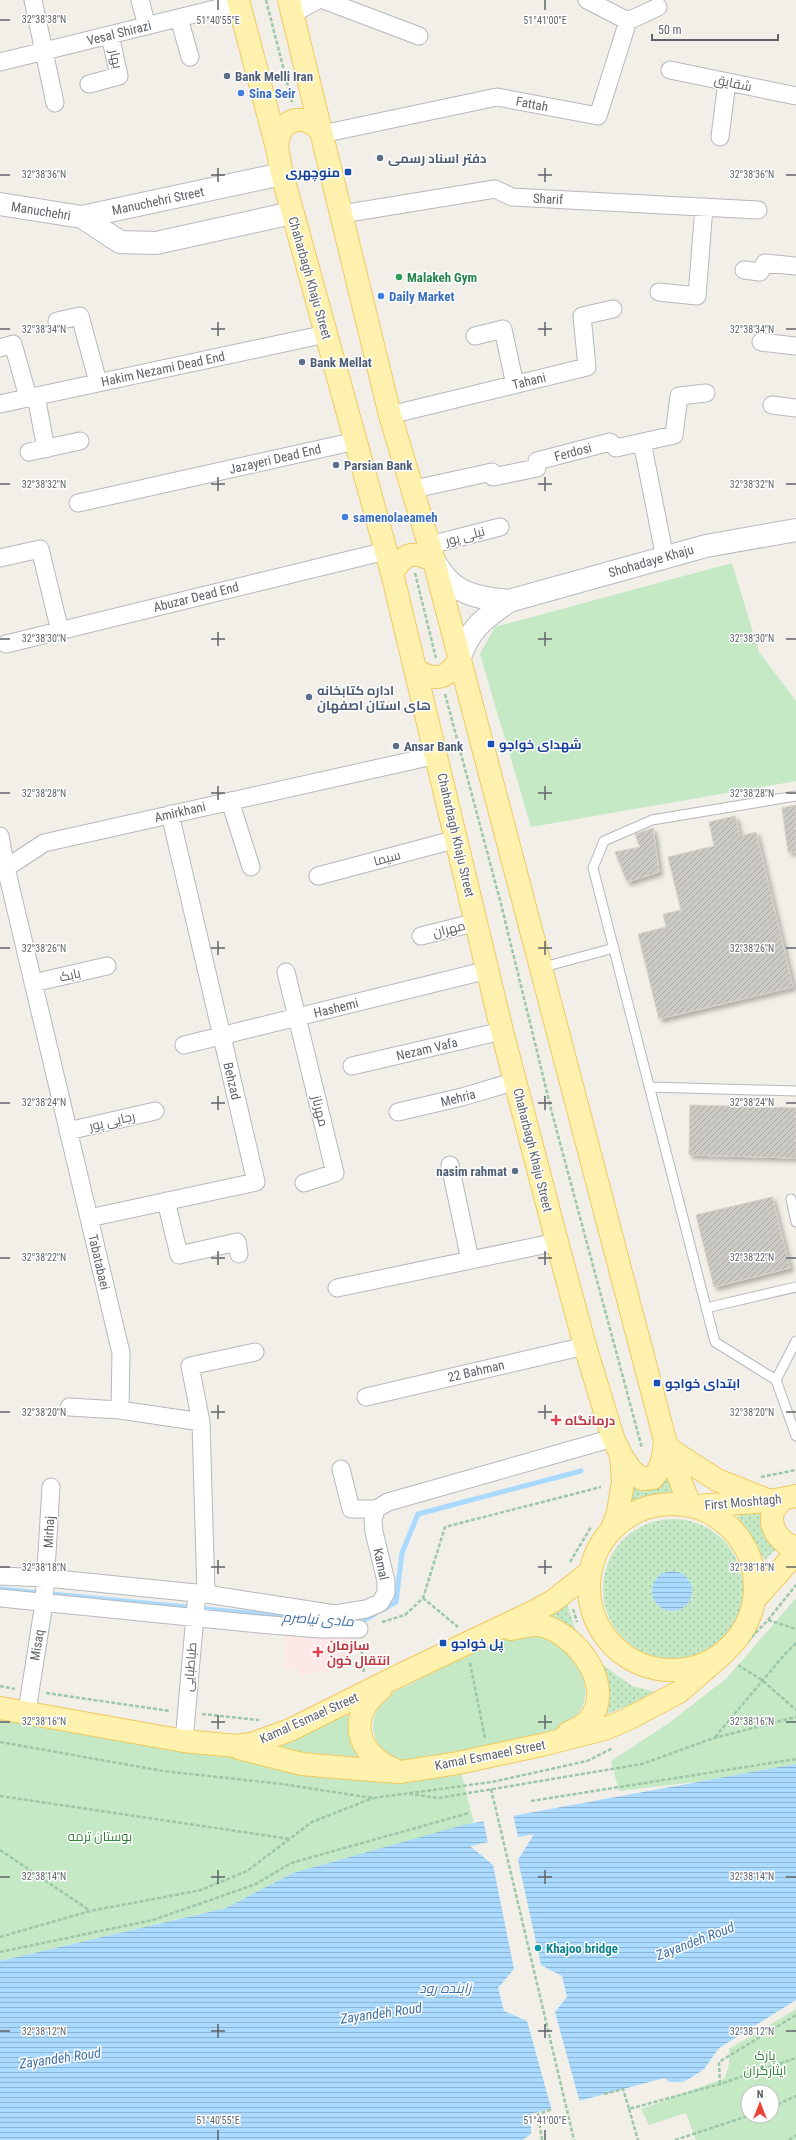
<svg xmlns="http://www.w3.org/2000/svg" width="796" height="2140" font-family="'Roboto Condensed',Cairo,sans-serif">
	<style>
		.medical { fill: #fce8e6 }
		.grass { fill: url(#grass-dots) }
		.park { fill: #c5e8c5; fill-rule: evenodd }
		.water { fill: url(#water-rules) }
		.pier { fill: #f1efe8 }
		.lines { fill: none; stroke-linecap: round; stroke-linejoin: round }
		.stream { stroke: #aadaff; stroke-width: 5 }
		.building { fill: url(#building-hatch); stroke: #d6d1c6; filter: url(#shadow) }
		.service-casing { stroke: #b5b8bc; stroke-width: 11 }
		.minor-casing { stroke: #b5b8bc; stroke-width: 19 }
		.secondary-casing { stroke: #b6babf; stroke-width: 24 }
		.primary-casing { stroke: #f2c960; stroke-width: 24 }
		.path { stroke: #9cc7a9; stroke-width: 2.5; stroke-dasharray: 4 2; stroke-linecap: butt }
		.service { stroke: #fff; stroke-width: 9 }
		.minor { stroke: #fff; stroke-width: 17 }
		.secondary { stroke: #fff; stroke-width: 22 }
		.primary { stroke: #fff2af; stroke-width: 22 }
		.path-bridge { stroke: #9cc7a9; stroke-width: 2.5; stroke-dasharray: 4 2; stroke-linecap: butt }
		.ticks { fill: none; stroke: #5f6368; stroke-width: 1.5 }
		.service-dot { fill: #5c6f8a; stroke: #fff; stroke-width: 1.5 }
		.shop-dot { fill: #3f7fe0; stroke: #fff; stroke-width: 1.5 }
		.transit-dot { fill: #1a4fb4; stroke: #fff; stroke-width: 1.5 }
		.leisure-dot { fill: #2e9e5b; stroke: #fff; stroke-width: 1.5 }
		.health-dot { fill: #e0444e; stroke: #fff; stroke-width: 1.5 }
		.culture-dot { fill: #0f9aa8; stroke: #fff; stroke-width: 1.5 }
		.labels { text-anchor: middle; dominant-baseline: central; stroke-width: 3; stroke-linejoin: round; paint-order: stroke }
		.street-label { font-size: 13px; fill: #5f6368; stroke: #fff }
		.service-label { font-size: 13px; font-weight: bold; fill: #4e5e75; stroke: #fff; text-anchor: start }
		.shop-label { font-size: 13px; font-weight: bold; fill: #366cbe; stroke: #fff; text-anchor: start }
		.transit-label { font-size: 13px; font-weight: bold; fill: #164399; stroke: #fff; text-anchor: start }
		.leisure-label { font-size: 13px; font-weight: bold; fill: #27864d; stroke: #fff; text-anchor: start }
		.health-label { font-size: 13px; font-weight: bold; fill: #be3a42; stroke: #fff; text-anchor: start }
		.park-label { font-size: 13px; fill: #348238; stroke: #fff }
		.culture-label { font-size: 13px; font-weight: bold; fill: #0d838f; stroke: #fff; text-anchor: start }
		.water-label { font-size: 14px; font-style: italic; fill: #4174aa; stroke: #fff }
		.ticks-label { font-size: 10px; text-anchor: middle; fill: #5f6368; stroke: #fff; stroke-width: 3; stroke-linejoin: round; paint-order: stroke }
	</style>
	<defs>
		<pattern id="grass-dots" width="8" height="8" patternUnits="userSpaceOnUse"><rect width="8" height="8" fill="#c5e8c5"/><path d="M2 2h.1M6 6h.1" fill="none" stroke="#a3c0a4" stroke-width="1.8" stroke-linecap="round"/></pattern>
		<pattern id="water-rules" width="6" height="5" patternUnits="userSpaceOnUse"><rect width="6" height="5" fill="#aadaff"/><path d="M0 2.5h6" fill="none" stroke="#8eb4d2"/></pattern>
		<pattern id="building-hatch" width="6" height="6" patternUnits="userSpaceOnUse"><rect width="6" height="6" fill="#cccac5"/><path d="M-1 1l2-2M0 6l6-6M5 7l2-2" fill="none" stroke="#a9a8a4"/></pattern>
		<filter id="shadow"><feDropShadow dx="3.5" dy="3.5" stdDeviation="2" flood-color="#0004"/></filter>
	</defs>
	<rect width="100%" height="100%" fill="#f1efe8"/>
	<path class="medical" d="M287,1633L354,1639L348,1664H342V1668H332L331,1673L313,1671V1675H299L298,1669H283Z"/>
	<path class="grass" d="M669,1471L683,1500C659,1499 642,1502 622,1515L629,1480Z
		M768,1509L780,1545L765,1560L737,1516Z
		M603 1589a70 70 0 1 1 140 0a70 70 0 1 1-140 0Z
		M567,1603L578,1638L545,1617Z
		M602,1664L632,1686L659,1693L604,1715L605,1687Z"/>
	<path class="park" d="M732,563L759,652L796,701V781L531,827L480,654L495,627Z
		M796,1598V1770L619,1791L611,1761L669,1723L727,1678Z
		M532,1634C548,1638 564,1644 575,1658C578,1661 579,1667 581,1672C593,1699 580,1720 555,1732L414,1761C408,1761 400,1762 395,1760C389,1758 385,1752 381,1748C367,1730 373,1709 388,1695L504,1637Z
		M348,1713C349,1730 352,1745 360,1761L262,1750L317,1730Z
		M0,1720L122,1738L461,1772L474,1823L293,1873L226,1908L0,1961Z
		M796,2009V2140H696L686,2113L649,2125L641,2109L725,2078L729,2064V2049ZM748,2092H772V2116H748Z"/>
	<path class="water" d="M652 1591a20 20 0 1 1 40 0a20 20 0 1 1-40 0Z
		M796,1764V2000L719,2048L704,2069L692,2077L683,2082H670L664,2078L531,2114V2134L523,2140H0V1961L226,1908L293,1873L463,1825Z"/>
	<path class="pier" d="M513,1814L518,1837L534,1834L518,1860L541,1965L562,1976L567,1997L555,2012L580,2103L552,2111L527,2021L504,2011L498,1988L514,1969L493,1865L470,1846L488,1842L483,1820Z"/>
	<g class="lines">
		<path class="stream" d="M0,1589L319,1620
			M382,1610L396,1602L402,1553L418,1514L581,1471
			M355,1621L361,1622L375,1614"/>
	</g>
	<path class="building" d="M796,805V852H788L782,808Z
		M735,816L740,836L756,832L793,987L659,1019L638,934L666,927L663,914L681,910L668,857L714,846L709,822Z
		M653,828L659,872L627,882L615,852L640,847L635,834Z
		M690,1105L796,1108V1158L689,1155Z
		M772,1197L790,1268L714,1287L696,1215Z"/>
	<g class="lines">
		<g class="service-casing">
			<path id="service" d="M796,796L652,820L604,841L593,868L715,1342L776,1380L796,1436
				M540,968L614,948
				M649,1087L796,1091
				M791,1199L796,1222
				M706,1308L796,1287
				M776,1380L796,1341"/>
		</g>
		<g class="minor-casing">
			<path id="minor" d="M33,0L55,103
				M140,0L147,26
				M324,0L419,36
				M292,14L318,0
				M179,18L190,57
				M628,21L658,7
				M0,62L239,3
				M670,70L796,96
				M89,84L119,76L110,35
				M322,134L497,97L598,116L628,21L587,0
				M720,137L727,82
				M342,214L495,189L512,197L758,210
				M744,270L760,272L765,263L796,266
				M659,292L697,296L704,207
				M57,321L80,316L98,382
				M475,336L503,329L515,385
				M761,342L796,346
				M0,348L13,344L28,397
				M36,396L46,449
				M0,404L326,334
				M772,405L796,408
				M390,415L587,367L582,316L613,309
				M642,442L665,558
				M29,452L80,441
				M414,489L492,472L493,477L537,468V461L610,442L616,448L674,435L679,396L706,393
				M78,503L356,441
				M430,545L500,527
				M0,558L40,549L60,631
				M6,644L386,551
				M230,801L251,867
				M0,836L6,868L121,1353L120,1410L201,1422L206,1594
				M0,870L6,868L44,843L437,755
				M318,876L457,839
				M421,936L477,922
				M286,972L335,1173L304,1183
				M33,983L107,966
				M184,1045L488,970
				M352,1066L502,1031
				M398,1112L462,1097L516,1081
				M68,1131L155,1111
				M450,1165L470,1260
				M166,1201L179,1255L237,1242L239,1254
				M89,1218L256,1182L170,814
				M337,1288L557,1242
				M366,1397L585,1346
				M69,1407L120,1410
				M201,1422L190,1366L255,1352
				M341,1469L351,1509H376
				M0,1576L47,1578L206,1594L335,1614L366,1609L380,1603L386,1593V1581L374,1532L373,1520L376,1509L388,1502L613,1438
				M0,1598L259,1624L320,1629H359
				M27,1711L44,1603L51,1487
				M184,1741L197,1593"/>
		</g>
		<g class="secondary-casing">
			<path id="secondary" d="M0,204L82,217L282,174
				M82,217L120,242L156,243L292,213
				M434,561C438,567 442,574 447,579C462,596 488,599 509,601
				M459,660C469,629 483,619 509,601L706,546L796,530"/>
		</g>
		<g class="primary-casing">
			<path id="primary" d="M238,0L277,148L282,174L392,573L502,1031L557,1242L585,1346L613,1438L621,1455L623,1482L618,1513L611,1531
				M289,0L390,415L434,561L665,1440L690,1506
				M277,148C278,120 301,110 321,131
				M392,573C404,553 413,550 434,561
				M416,670C435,682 447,679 459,660
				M669,1449L717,1480L770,1501
				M621,1455L631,1470L642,1479L653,1478C663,1466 664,1454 665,1440
				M782,1499C780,1502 776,1506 774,1510C767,1526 780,1544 796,1547
				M589 1587a83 83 0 1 1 166 0a83 83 0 1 1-166 0Z
				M696,1506L770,1501L796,1496
				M755,1599L796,1553
				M511,1629C521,1627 534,1623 544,1626C578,1636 616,1687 589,1720C584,1726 575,1730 568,1733
				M381,1689C346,1717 356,1753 395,1770
				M0,1708L184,1741L236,1746L251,1744L290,1730L398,1676L535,1611L553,1601L590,1572
				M239,1748L302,1764L347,1768L400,1772L458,1763L546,1744L604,1729L626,1720L679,1692L725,1652"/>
		</g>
		<path class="path" d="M266,0L292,102
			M415,573L436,658
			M445,694L501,904L552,1113L642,1448
			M761,1477L796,1470
			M736,1522L761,1564
			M570,1562L591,1527
			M423,1598L458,1627
			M573,1609L577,1622
			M768,1620L796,1629
			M382,1622L405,1615L423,1598L445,1527L601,1487
			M361,1644L364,1673
			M743,1646L768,1620L796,1585
			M470,1663L485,1738
			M738,1665L762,1680L796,1710
			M0,1686L15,1689
			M46,1693L170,1711
			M202,1714L259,1720
			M715,1737L785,1654L796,1643
			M0,1742L163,1771L282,1784L373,1798L492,1782L587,1761L613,1748
			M409,1794L439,1798L642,1764L714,1738L796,1717
			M0,1796L290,1839
			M531,1801L796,1759
			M0,1850L89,1910
			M0,1937L90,1911L201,1890L247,1871L312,1822L373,1798
			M0,1952L153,1920L256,1884L291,1863L469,1813
			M720,2084L719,2062L796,2015
			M604,2094L623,2089L629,2109L720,2084L796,2058
			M772,2107L796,2096
			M629,2109L638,2140
			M542,2140L538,2114L553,2109
			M675,2140L748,2116
			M789,2140L796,2135"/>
		<use href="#service" class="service"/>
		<use href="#minor" class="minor"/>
		<use href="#secondary" class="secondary"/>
		<use href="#primary" class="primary"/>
		<path class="path-bridge" d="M491,1789L574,2140"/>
	</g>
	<path class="ticks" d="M218,0V10M545,0V10M0,20H10M218,168V182M545,168V182M0,175H10M211,175H225M538,175H552M786,175H796M218,322V336M545,322V336M0,329H10M211,329H225M538,329H552M786,329H796M218,477V491M545,477V491M0,484H10M211,484H225M538,484H552M786,484H796M218,632V646M545,632V646M0,639H10M211,639H225M538,639H552M786,639H796M218,786V800M545,786V800M0,793H10M211,793H225M538,793H552M786,793H796M218,941V955M545,941V955M0,948H10M211,948H225M538,948H552M786,948H796M218,1096V1110M545,1096V1110M0,1103H10M211,1103H225M538,1103H552M786,1103H796M218,1251V1265M545,1251V1265M0,1258H10M211,1258H225M538,1258H552M786,1258H796M218,1405V1419M545,1405V1419M0,1412H10M211,1412H225M538,1412H552M786,1412H796M218,1560V1574M545,1560V1574M0,1567H10M211,1567H225M538,1567H552M786,1567H796M218,1715V1729M545,1715V1729M0,1722H10M211,1722H225M538,1722H552M786,1722H796M218,1870V1884M545,1870V1884M0,1877H10M211,1877H225M538,1877H552M786,1877H796M218,2024V2038M545,2024V2038M0,2031H10M211,2031H225M538,2031H552M786,2031H796M218,2130V2140M545,2130V2140"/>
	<g class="service-dot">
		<circle cx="227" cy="76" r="4"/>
		<circle cx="380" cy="158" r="4"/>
		<circle cx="302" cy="362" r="4"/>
		<circle cx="336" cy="465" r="4"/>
		<circle cx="309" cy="697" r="4"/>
		<circle cx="396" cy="746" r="4"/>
		<circle cx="515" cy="1171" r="4"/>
	</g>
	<g class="shop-dot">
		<circle cx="241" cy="93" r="4"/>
		<circle cx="381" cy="296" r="4"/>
		<circle cx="345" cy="517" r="4"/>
	</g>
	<g class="transit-dot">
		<rect x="344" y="168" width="8" height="8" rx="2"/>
		<rect x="487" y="740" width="8" height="8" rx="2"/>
		<rect x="653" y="1379" width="8" height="8" rx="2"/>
		<rect x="439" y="1639" width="8" height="8" rx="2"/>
	</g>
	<circle class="leisure-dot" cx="399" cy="277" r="4"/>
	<g class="health-dot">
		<path d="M554 1414h4v4h4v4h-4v4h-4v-4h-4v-4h4z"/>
		<path d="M316 1646h4v4h4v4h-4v4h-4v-4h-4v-4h4z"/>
	</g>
	<circle class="culture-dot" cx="538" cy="1948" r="4"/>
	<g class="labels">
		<g class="street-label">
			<text transform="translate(119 33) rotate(-14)">Vesal Shirazi</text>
			<text transform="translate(116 59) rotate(78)">بهار</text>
			<text transform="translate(733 83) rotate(12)">شقایق</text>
			<text transform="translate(532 104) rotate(11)">Fattah</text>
			<text transform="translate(548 199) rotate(3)">Sharif</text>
			<text transform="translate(158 201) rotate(-12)">Manuchehri Street</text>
			<text transform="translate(41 211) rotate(9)">Manuchehri</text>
			<text transform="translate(310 278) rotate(74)">Chaharbagh Khaju Street</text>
			<text transform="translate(163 369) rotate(-12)">Hakim Nezami Dead End</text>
			<text transform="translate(529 381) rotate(-14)">Tahani</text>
			<text transform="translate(573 452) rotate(-15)">Ferdosi</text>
			<text transform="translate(275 459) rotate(-13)">Jazayeri Dead End</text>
			<text transform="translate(465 536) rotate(-15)">نیلی پور</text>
			<text transform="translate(651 561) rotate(-16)">Shohadaye Khaju</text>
			<text transform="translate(196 597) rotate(-14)">Abuzar Dead End</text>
			<text transform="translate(180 812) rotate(-13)">Amirkhani</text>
			<text transform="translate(456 835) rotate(77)">Chaharbagh Khaju Street</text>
			<text transform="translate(387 858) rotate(-15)">سیما</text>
			<text transform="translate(449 929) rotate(-14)">مهران</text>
			<text transform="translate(70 975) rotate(-13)">بابک</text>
			<text transform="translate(336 1008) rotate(-14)">Hashemi</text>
			<text transform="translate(427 1049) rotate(-13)">Nezam Vafa</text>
			<text transform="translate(232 1081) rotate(77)">Behzad</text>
			<text transform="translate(458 1098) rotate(-14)">Mehria</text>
			<text transform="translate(320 1111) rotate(76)">مهرناز</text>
			<text transform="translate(112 1121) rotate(-13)">رجایی پور</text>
			<text transform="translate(533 1150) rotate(76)">Chaharbagh Khaju Street</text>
			<text transform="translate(99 1262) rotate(77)">Tabatabaei</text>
			<text transform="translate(476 1371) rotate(-13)">22 Bahman</text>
			<text transform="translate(743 1502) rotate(-5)">First Moshtagh</text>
			<text transform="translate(49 1532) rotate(-87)">Mirhaj</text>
			<text transform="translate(381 1564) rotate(78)">Kamal</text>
			<text transform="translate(37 1645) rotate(-81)">Misaq</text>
			<text transform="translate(190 1667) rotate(-85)">طباطبایی</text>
			<text transform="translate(309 1718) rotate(-24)">Kamal Esmael Street</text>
			<text transform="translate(490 1755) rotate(-11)">Kamal Esmaeel Street</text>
		</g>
		<g class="service-label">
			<text x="235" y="76">Bank Melli Iran</text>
			<text x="388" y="158">دفتر اسناد رسمی</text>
			<text x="310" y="362">Bank Mellat</text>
			<text x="344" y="465">Parsian Bank</text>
			<text x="317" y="690">اداره کتابخانه<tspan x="317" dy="15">های استان اصفهان</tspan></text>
			<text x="404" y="746">Ansar Bank</text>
			<text x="507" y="1171" text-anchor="end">nasim rahmat</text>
		</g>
		<g class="shop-label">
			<text x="249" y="93">Sina Seir</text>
			<text x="389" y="296">Daily Market</text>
			<text x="353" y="517">samenolaeameh</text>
		</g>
		<g class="transit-label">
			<text x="340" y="172" text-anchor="end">منوچهری</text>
			<text x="499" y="744">شهدای خواجو</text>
			<text x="665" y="1383">ابتدای خواجو</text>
			<text x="451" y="1643">پل خواجو</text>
		</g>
		<g class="leisure-label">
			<text x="407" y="277">Malakeh Gym</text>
		</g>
		<g class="health-label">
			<text x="565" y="1420">درمانگاه</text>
			<text x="327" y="1645">سازمان<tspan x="327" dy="15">انتقال خون</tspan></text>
		</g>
		<g class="park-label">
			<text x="100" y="1836">بوستان ترمه</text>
			<text x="765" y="2055">پارک<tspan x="765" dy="15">ایثارگران</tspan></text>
		</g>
		<g class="culture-label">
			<text x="546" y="1948">Khajoo bridge</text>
		</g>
		<g class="water-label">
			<text transform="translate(318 1619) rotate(4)">مادی نیاصرم</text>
			<text transform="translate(695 1941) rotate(-21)">Zayandeh Roud</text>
			<text x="445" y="1988">زاینده رود</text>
			<text transform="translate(381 2013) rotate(-8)">Zayandeh Roud</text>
			<text transform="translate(60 2058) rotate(-8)">Zayandeh Roud</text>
		</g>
	</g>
	<g class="ticks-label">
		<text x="44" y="23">32°38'38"N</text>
		<text x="218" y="24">51°40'55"E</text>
		<text x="545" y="24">51°41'00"E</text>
		<text x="44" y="178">32°38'36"N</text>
		<text x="752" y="178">32°38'36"N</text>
		<text x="44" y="333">32°38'34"N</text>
		<text x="752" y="333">32°38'34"N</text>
		<text x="44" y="488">32°38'32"N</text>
		<text x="752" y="488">32°38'32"N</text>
		<text x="44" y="642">32°38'30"N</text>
		<text x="752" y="642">32°38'30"N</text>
		<text x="44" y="797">32°38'28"N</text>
		<text x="752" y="797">32°38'28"N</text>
		<text x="44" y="952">32°38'26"N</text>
		<text x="752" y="952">32°38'26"N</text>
		<text x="44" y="1106">32°38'24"N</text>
		<text x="752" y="1106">32°38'24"N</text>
		<text x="44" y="1261">32°38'22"N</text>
		<text x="752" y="1261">32°38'22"N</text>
		<text x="44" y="1416">32°38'20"N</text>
		<text x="752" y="1416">32°38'20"N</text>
		<text x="44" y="1571">32°38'18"N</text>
		<text x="752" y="1571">32°38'18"N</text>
		<text x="44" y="1725">32°38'16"N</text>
		<text x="752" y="1725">32°38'16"N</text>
		<text x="44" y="1880">32°38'14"N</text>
		<text x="752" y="1880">32°38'14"N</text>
		<text x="44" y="2035">32°38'12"N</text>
		<text x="752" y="2035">32°38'12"N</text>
		<text x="218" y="2124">51°40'55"E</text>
		<text x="545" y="2124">51°41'00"E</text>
	</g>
	<g transform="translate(760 2104)"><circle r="19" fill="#ffffff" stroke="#bfc1c3"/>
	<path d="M0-3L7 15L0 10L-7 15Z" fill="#ea4335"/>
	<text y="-6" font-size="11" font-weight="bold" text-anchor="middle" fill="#5f6368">N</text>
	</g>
	<path d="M652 34v6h126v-6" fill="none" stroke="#5f6368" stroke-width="2"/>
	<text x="658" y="34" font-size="12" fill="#5f6368" stroke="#ffffff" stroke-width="3" paint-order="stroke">50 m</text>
</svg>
